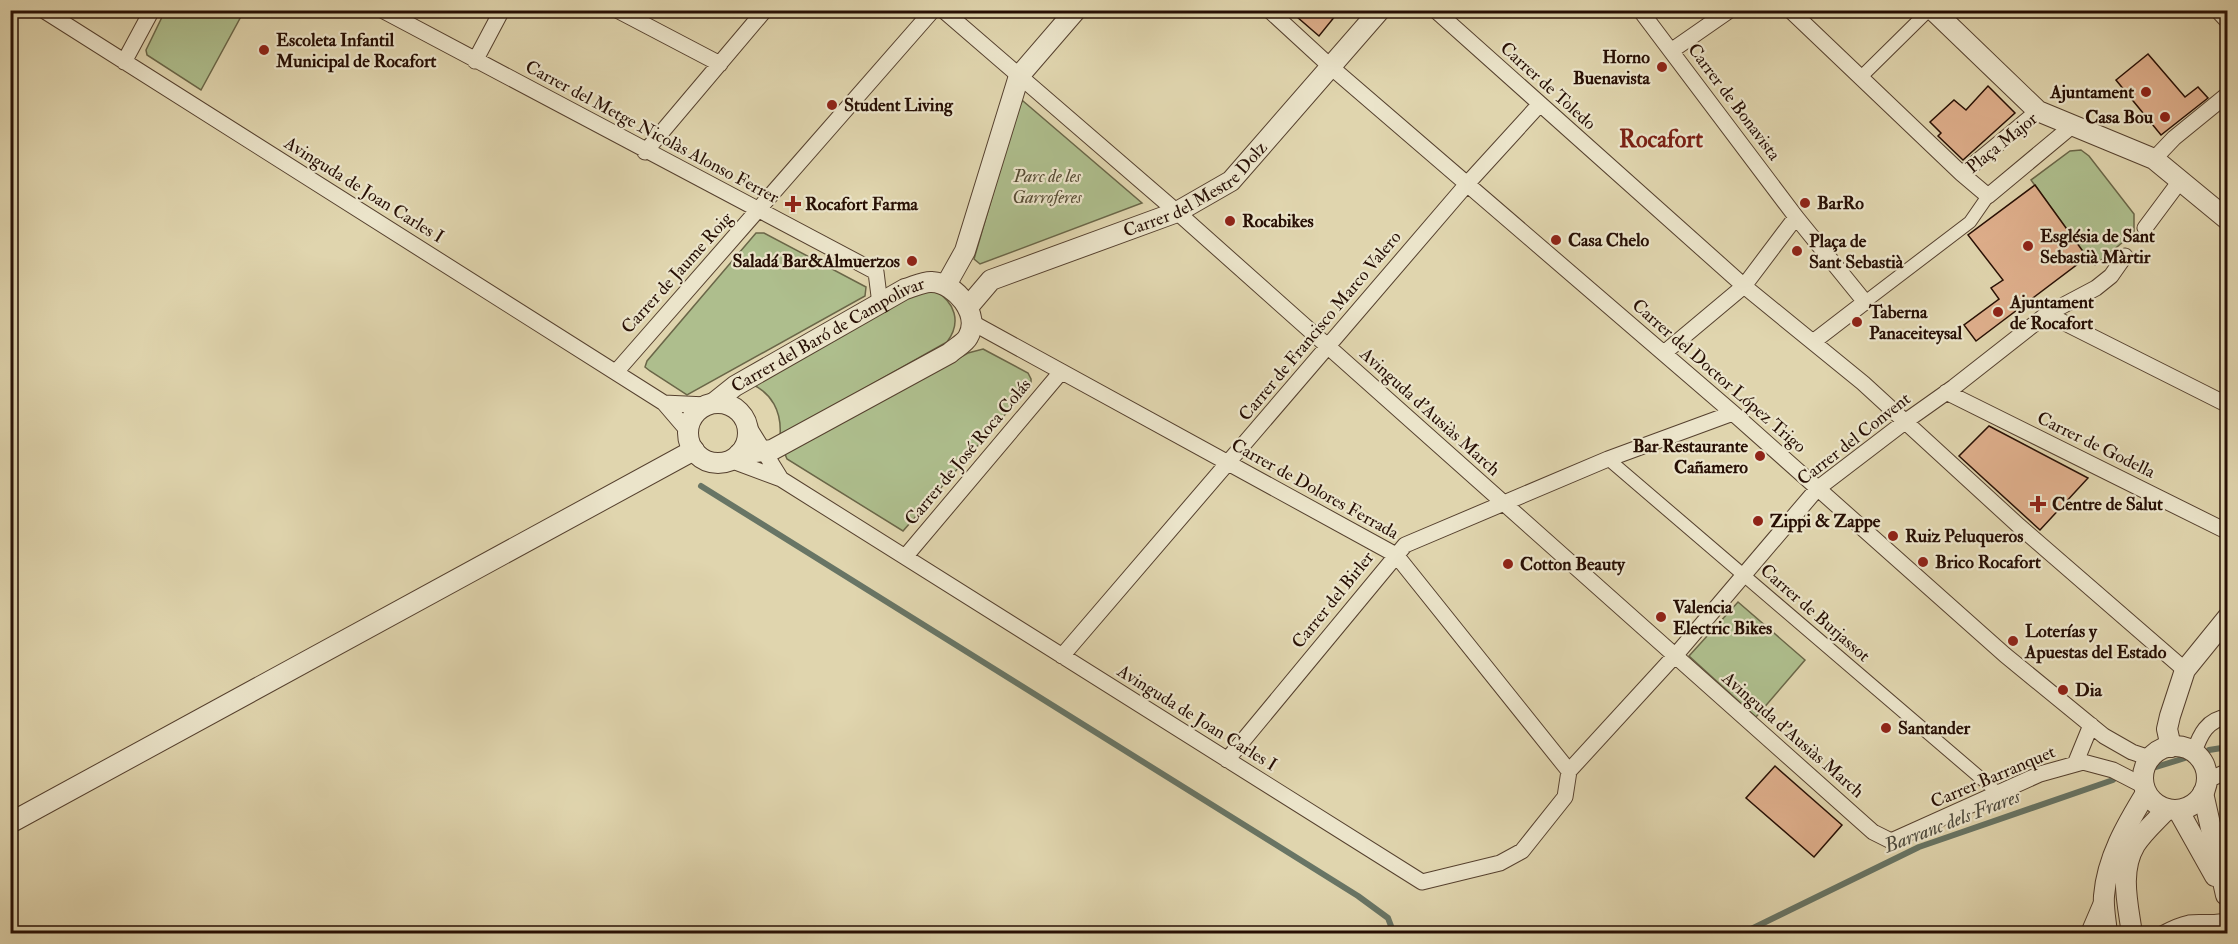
<svg xmlns="http://www.w3.org/2000/svg" width="2238" height="944" font-family="'IM FELL Double Pica',serif">
	<style>
		.green { fill: #aebe8d; stroke: #6a6648; stroke-width: 1.5 }
		.lines { fill: none; stroke-linecap: round; stroke-linejoin: round }
		.stream { stroke: #687565; stroke-width: 6 }
		.building { fill: #dfaf8c; stroke: #270f04; stroke-width: 1.5 }
		.pedestrian-casing { stroke: #55402e; stroke-width: 14 }
		.minor-casing { stroke: #55402e; stroke-width: 17 }
		.tertiary-casing { stroke: #55402e; stroke-width: 22 }
		.pedestrian { stroke: #ebe4ca; stroke-width: 12 }
		.minor { stroke: #ebe4ca; stroke-width: 15 }
		.tertiary { stroke: #ebe4ca; stroke-width: 20 }
		.poi-dot { fill: #8f2418; stroke: #ebe4ca; stroke-width: 2 }
		.labels { text-anchor: middle; dominant-baseline: central; stroke-width: 4.5; stroke-linejoin: round; paint-order: stroke }
		.poi-label { font-size: 18px; font-weight: bold; fill: #270f04; stroke: #ebe4ca; text-anchor: start }
		.street-label { font-size: 18px; fill: #270f04; stroke: #ebe4ca }
		.park-label { font-size: 18px; font-style: italic; fill: #564c34; stroke: #ebe4ca }
		.water-label { font-size: 20px; font-style: italic; fill: #4d4a3d; stroke: #ebe4ca }
		.district-label { font-size: 24px; font-weight: bold; fill: #7a1f14; stroke: #ebe4ca }
	</style>
	<rect width="100%" height="100%" fill="#e0d5ae"/>
	<filter id="stains"><feTurbulence type="fractalNoise" baseFrequency=".00333" numOctaves="4"/><feColorMatrix values="0 0 0 0 .2 0 0 0 0 .09 0 0 0 0 .02 0 0 0 .5 -.17"/></filter>
	<radialGradient id="worn" r=".72"><stop offset=".6" stop-color="#630" stop-opacity="0"/><stop offset="1" stop-color="#630" stop-opacity=".3"/></radialGradient>
	<path class="green" d="M165,11H244L201,90L147,55L146,50Z
		M1023,101L1142,203L980,264L974,259L1019,104Z
		M2081,150L2089,156L2134,214V233L2095,265L2087,257L2031,180L2070,151Z
		M756,233H764L866,287L865,296L687,395L650,371L645,367L647,361Z
		M934,290C955,302 962,322 947,342L780,436C782,412 772,392 749,383L912,293Z
		M983,349L1028,373L1031,379V385L903,531L787,459L785,454L810,440L968,353Z
		M1738,602L1805,660L1756,717L1689,656Z"/>
	<g class="lines">
		<path class="stream" d="M701,486L1358,896L1388,918L1394,934
			M2209,750L2228,747
			M2156,767L2185,758
			M1741,934L1919,847L2113,780"/>
	</g>
	<path class="building" d="M1289,10H1340L1319,36Z
		M2148,54L2185,97L2198,87L2208,98L2161,135L2116,80Z
		M1988,86L2015,113L1963,160L1938,136L1941,133L1930,122L1954,100L1966,110Z
		M2035,185L2087,257L1976,341L1964,325L1999,299L1991,288L2003,280L1968,235Z
		M1989,426L2088,478L2040,530L1959,456Z
		M1775,766L1842,825L1814,857L1746,798Z"/>
	<g class="lines">
		<g class="pedestrian-casing">
			<path id="pedestrian" d="M2215,10L2228,24
				M1860,78L1929,10
				M1865,302L1970,222L1988,196
				M1608,459L1998,793"/>
		</g>
		<g class="minor-casing">
			<path id="minor" d="M43,10L664,403
				M382,10L876,272L880,304
				M617,10L720,64
				M943,10L1177,212L1873,832L1891,841L2040,774L2083,762L2113,770L2144,786
				M1269,10L1331,67L1733,413L2005,655L2104,736L2132,752L2150,758
				M1435,10L1744,286L1664,353
				M1640,10L1796,217L1865,302L1813,342
				M1790,10L1962,174
				M1671,51L1730,10
				M475,61L502,10
				M124,62L152,10
				M2038,111L1962,174L1988,196L2072,126
				M645,152L765,10
				M2154,159L2174,138L2228,94
				M1796,217L1744,286L1863,383L2019,526L2185,670
				M2145,228L2180,181
				M2047,314L2228,405
				M973,323L1396,555L1569,771
				M616,372L933,10
				M1946,392L2228,532
				M747,424L781,479
				M688,431L664,403L706,405
				M730,460L781,479L1422,882L1500,863L1522,851L1565,797L1569,771
				M905,557L1061,372
				M1062,656L1467,184L1539,105
				M2194,752C2200,735 2207,719 2228,717
				M1227,760L1405,545L1608,459L1733,413
				M2075,764L2091,725
				M1569,771L1680,650L1817,489L1906,421L1954,387L2047,314L2096,288L2111,276L2125,256
				M2208,780L2228,771
				M2088,934L2103,899
				M2162,934C2171,929 2179,925 2189,923C2202,921 2215,925 2228,920"/>
		</g>
		<g class="tertiary-casing">
			<g id="tertiary">
				<path d="M1933,10L2038,111L2154,159L2228,220"/>
				<path d="M946,285L965,251L1019,76L1076,10"/>
				<path id="s1" d="M968,307L991,280L1177,212L1231,181L1380,10"/>
				<path id="s2" d="M715,402L735,386L905,289C913,287 924,281 932,282C956,283 981,315 968,337C965,343 955,348 950,353L772,450L739,454"/>
				<circle cx="718" cy="433" r="30"/>
				<circle cx="2175" cy="778" r="32"/>
				<path d="M2171,747L2167,729L2170,716L2185,670L2228,617"/>
				<path d="M2203,793L2226,895"/>
				<path d="M2178,810L2215,876"/>
				<path d="M10,823L694,450"/>
				<path d="M2107,934C2106,921 2103,908 2104,896C2107,858 2127,824 2146,793"/>
				<path d="M2132,934C2128,904 2119,872 2135,845C2143,832 2157,820 2167,809"/>
			</g>
		</g>
		<use href="#pedestrian" class="pedestrian"/>
		<use href="#minor" class="minor"/>
		<use href="#tertiary" class="tertiary"/>
	</g>
	<g class="poi-dot">
		<circle cx="264" cy="50" r="6"/>
		<circle cx="1662" cy="67" r="6"/>
		<circle cx="2146" cy="92" r="6"/>
		<circle cx="832" cy="105" r="6"/>
		<circle cx="2165" cy="117" r="6"/>
		<circle cx="1805" cy="203" r="6"/>
		<path d="M790 195h6v6h6v6h-6v6h-6v-6h-6v-6h6z"/>
		<circle cx="1230" cy="221" r="6"/>
		<circle cx="1556" cy="240" r="6"/>
		<circle cx="2028" cy="246" r="6"/>
		<circle cx="1797" cy="251" r="6"/>
		<circle cx="912" cy="261" r="6"/>
		<circle cx="1998" cy="312" r="6"/>
		<circle cx="1857" cy="322" r="6"/>
		<circle cx="1760" cy="456" r="6"/>
		<path d="M2035 495h6v6h6v6h-6v6h-6v-6h-6v-6h6z"/>
		<circle cx="1758" cy="521" r="6"/>
		<circle cx="1893" cy="536" r="6"/>
		<circle cx="1923" cy="562" r="6"/>
		<circle cx="1508" cy="564" r="6"/>
		<circle cx="1661" cy="617" r="6"/>
		<circle cx="2013" cy="641" r="6"/>
		<circle cx="2063" cy="690" r="6"/>
		<circle cx="1886" cy="728" r="6"/>
	</g>
	<g class="labels">
		<g class="poi-label">
			<text x="276" y="40">Escoleta Infantil<tspan x="276" dy="21">Municipal de Rocafort</tspan></text>
			<text x="1650" y="57" text-anchor="end">Horno<tspan x="1650" dy="21">Buenavista</tspan></text>
			<text x="2134" y="92" text-anchor="end">Ajuntament</text>
			<text x="844" y="105">Student Living</text>
			<text x="2153" y="117" text-anchor="end">Casa Bou</text>
			<text x="1817" y="203">BarRo</text>
			<text x="805" y="204">Rocafort Farma</text>
			<text x="1242" y="221">Rocabikes</text>
			<text x="2040" y="236">Església de Sant<tspan x="2040" dy="21">Sebastià Màrtir</tspan></text>
			<text x="1568" y="240">Casa Chelo</text>
			<text x="1809" y="241">Plaça de<tspan x="1809" dy="21">Sant Sebastià</tspan></text>
			<text x="900" y="261" text-anchor="end">Saladá Bar&amp;Almuerzos</text>
			<text x="2010" y="302">Ajuntament<tspan x="2010" dy="21">de Rocafort</tspan></text>
			<text x="1869" y="312">Taberna<tspan x="1869" dy="21">Panaceiteysal</tspan></text>
			<text x="1748" y="446" text-anchor="end">Bar Restaurante<tspan x="1748" dy="21">Cañamero</tspan></text>
			<text x="2052" y="504">Centre de Salut</text>
			<text x="1770" y="521">Zippi &amp; Zappe</text>
			<text x="1905" y="536">Ruiz Peluqueros</text>
			<text x="1935" y="562">Brico Rocafort</text>
			<text x="1520" y="564">Cotton Beauty</text>
			<text x="1673" y="607">Valencia<tspan x="1673" dy="21">Electric Bikes</tspan></text>
			<text x="2025" y="631">Loterías y<tspan x="2025" dy="21">Apuestas del Estado</tspan></text>
			<text x="2075" y="690">Dia</text>
			<text x="1898" y="728">Santander</text>
		</g>
		<g class="street-label">
			<text transform="translate(1548 86) rotate(42)">Carrer de Toledo</text>
			<text transform="translate(1734 102) rotate(53)">Carrer de Bonavista</text>
			<text transform="translate(652 132) rotate(28)">Carrer del Metge Nicolàs Alonso Ferrer</text>
			<text transform="translate(2002 143) rotate(-39)">Plaça Major</text>
			<text stroke="none"><textPath href="#s1" startOffset="261">Carrer del Mestre Dolz</textPath></text>
			<text transform="translate(364 190) rotate(32)">Avinguda de Joan Carles I</text>
			<text transform="translate(677 273) rotate(-48)">Carrer de Jaume Roig</text>
			<text transform="translate(1320 326) rotate(-50)">Carrer de Francisco Marco Valero</text>
			<text stroke="none"><textPath href="#s2" startOffset="132">Carrer del Baró de Campolivar</textPath></text>
			<text transform="translate(1719 376) rotate(41)">Carrer del Doctor López Trigo</text>
			<text transform="translate(1430 412) rotate(42)">Avinguda d'Ausiàs March</text>
			<text transform="translate(1854 439) rotate(-38)">Carrer del Convent</text>
			<text transform="translate(2096 445) rotate(26)">Carrer de Godella</text>
			<text transform="translate(968 452) rotate(-50)">Carrer de José Roca Colás</text>
			<text transform="translate(1315 489) rotate(29)">Carrer de Dolores Ferrada</text>
			<text transform="translate(1333 600) rotate(-51)">Carrer del Birler</text>
			<text transform="translate(1815 613) rotate(41)">Carrer de Burjassot</text>
			<text transform="translate(1197 718) rotate(32)">Avinguda de Joan Carles I</text>
			<text transform="translate(1793 735) rotate(41)">Avinguda d'Ausiàs March</text>
			<text transform="translate(1993 777) rotate(-23)">Carrer Barranquet</text>
		</g>
		<g class="park-label">
			<text x="1047" y="176">Parc de les<tspan x="1047" dy="21">Garroferes</tspan></text>
		</g>
		<g class="water-label">
			<text transform="translate(1952 821) rotate(-21)">Barranc dels Frares</text>
		</g>
		<g class="district-label">
			<text x="1661" y="139">Rocafort</text>
		</g>
	</g>
	<rect width="2238" height="944" fill="none" stroke="#e0d5ae" stroke-width="36"/>
	<rect x="12" y="12" width="2214" height="920" fill="none" stroke="#270f04" stroke-width="3"/>
	<rect x="18" y="18" width="2202" height="908" fill="none" stroke="#270f04" stroke-width="1.5"/>
	<rect width="100%" height="100%" filter="url(#stains)"/>
	<rect width="100%" height="100%" fill="url(#worn)"/>
</svg>
